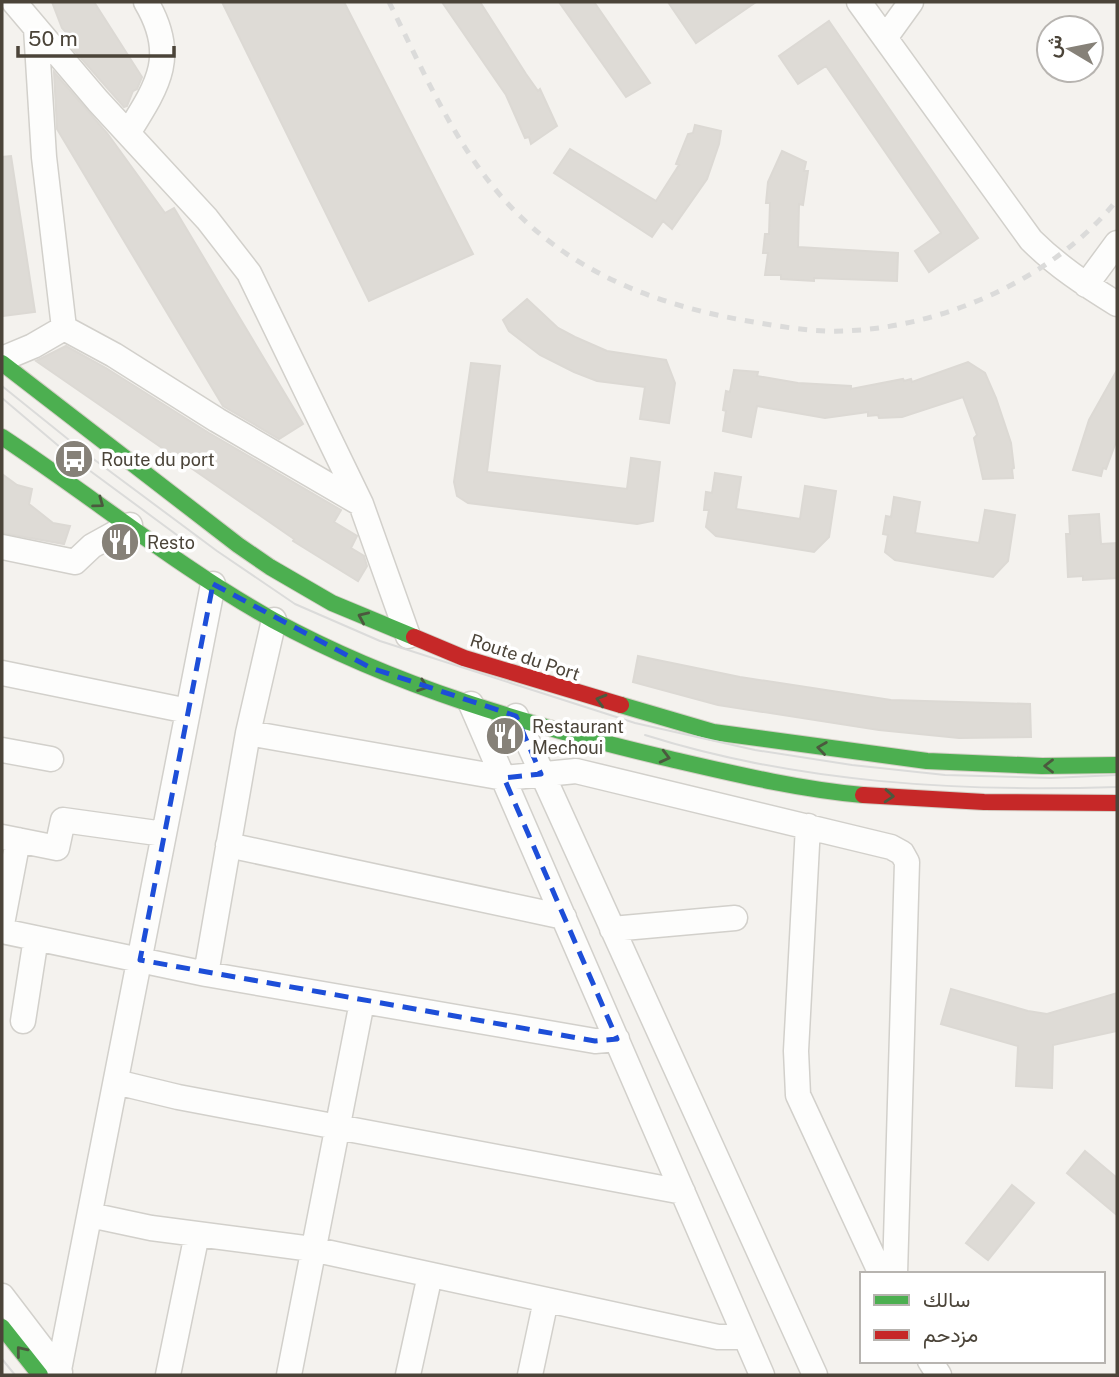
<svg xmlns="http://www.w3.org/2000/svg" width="1119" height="1377" font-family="'Public Sans',Vazirmatn,sans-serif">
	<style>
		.building { fill: #dedbd6; stroke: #dcd9d4; stroke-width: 2 }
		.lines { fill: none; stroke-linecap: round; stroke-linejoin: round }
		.street-casing { stroke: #d2d0cb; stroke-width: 27 }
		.fast-casing { stroke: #d3cfc5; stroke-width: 18 }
		.jam-casing { stroke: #d3cfc5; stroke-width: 18 }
		.street { stroke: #fdfdfc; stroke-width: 24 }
		.fast { stroke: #4caf50; stroke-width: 16 }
		.jam { stroke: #c62828; stroke-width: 16 }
		.tram { stroke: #dbdbda; stroke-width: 2 }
		.rail { stroke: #dbdbda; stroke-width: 5; stroke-dasharray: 9 9; stroke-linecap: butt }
		.oneway { stroke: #4b593e }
		.marked { fill: none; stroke: #1d4ed8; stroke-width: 5; stroke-dasharray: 14 9; stroke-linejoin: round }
		.labels { text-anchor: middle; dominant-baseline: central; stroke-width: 7; stroke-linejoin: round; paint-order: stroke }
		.poi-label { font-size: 18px; fill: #4b4439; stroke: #fff; text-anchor: start }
		.street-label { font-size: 18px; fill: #4b4439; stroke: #fff }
	</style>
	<rect width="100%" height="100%" fill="#f4f2ee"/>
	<path class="building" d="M52,2H94L142,77L137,89L133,91L127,106L124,107L72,48L76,43L62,28Z
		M222,2H344L473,254L369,301Z
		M442,2H480L526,74L538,91L540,89L557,126L531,144L529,137L525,138L506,95Z
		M559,2H594L650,83L626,97Z
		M668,2H756L696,43Z
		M829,21L978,238L929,272L915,251L941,233L826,66L798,84L779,56Z
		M54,72L107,133L165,213L174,208L303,424L279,439L223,406L57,129Z
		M695,125L721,131L719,144L707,179L672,229L663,221L652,237L554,173L570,149L656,201L679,165L676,164L688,134L693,133Z
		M782,151L806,162L804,171H808L803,205L799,204L798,247L898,253L897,281L814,278V281L781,279V275H765L768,253H763L765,234H769L770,203H766L768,182Z
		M11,156L35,312L2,316V157Z
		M527,299L558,328L575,337L607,351L666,360L675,383L669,423L640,419L645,387L597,381L574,372L540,355L509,331L503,320Z
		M66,346L106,368L209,433L341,510L334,522L357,536L351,548L364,556L367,566L358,581L293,541L294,539L36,361Z
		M968,362L985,373L996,398L1011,443L1014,468L1012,469L1013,478L983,479L974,438L977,435L963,397L902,417L879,418L878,415L868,416V412L825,418L757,406L751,437L723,431L726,411L723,410L726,391L730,392L734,370L758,372L757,376L798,383L851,386V389L903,379L904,381L911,379L912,382Z
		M471,363L500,366L487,472L627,489L631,458L660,462L653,521L637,524L468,503L457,496L454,482Z
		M1117,370V439L1106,469L1103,468L1101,476L1073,470L1089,420Z
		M715,473L741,477L736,509L800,519L805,486L836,491L829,537L814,552L716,536L706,527L709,510H704L706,492L712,493Z
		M2,474L17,485L32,489L29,504L53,523L70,526L64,544L2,533Z
		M894,497L920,502L915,533L979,543L985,510L1015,515L1008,561L993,577L895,560L885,552L888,535L883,534L886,516L891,517Z
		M1099,514L1101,544L1117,543V578L1083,580V576L1068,577L1066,534H1070L1069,516Z
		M638,656L740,677L891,700L1030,704L1031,737L959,738L879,730L718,705L633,682Z
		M951,989L1028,1011L1047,1014L1117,993V1031L1053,1045L1052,1088L1016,1086L1018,1046L941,1024Z
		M1085,1151L1117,1178V1215L1067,1173Z
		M1012,1185L1034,1203L988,1260L966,1243Z"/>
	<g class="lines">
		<g class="street-casing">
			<path id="street" d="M14,2L98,101L207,219L249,273L361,504L408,636
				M859,2L1031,240C1057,266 1086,285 1117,304
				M36,28L44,157L64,328
				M885,38L911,2
				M128,133C158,85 178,56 146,2
				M1086,285L1117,243
				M64,328L114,355L217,420L361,504
				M2,359L33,346L64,328
				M2,547L75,562L92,546L130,525
				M2,673L188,711
				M471,704L762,1375
				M516,716L815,1375
				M248,733L504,778L576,771L891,847L902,853L907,862L895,1274
				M2,750L51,759
				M808,826L796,1051L798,1095L881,1274
				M2,837L57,848L63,820L164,834
				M228,845L564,917
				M2,924L18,840
				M612,929L735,918
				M2,931L206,974L595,1041L617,1039
				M206,974L248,733L274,620
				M23,1021L36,938
				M116,1082L178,1097L683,1192
				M90,1215L151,1228L312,1249L718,1337H745
				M2,1296L60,1372
				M930,1361L939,1375
				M58,1375L213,584
				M168,1375L197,1234
				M289,1375L362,1002
				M408,1375L430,1275
				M530,1375L546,1300"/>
		</g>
		<g class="fast-casing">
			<path id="fast" d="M2,363L238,545L270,567L332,603L414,637
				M2,437C93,497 178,567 273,620C396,687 531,726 666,758C731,773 796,789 863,795
				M621,705L713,732L927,761L1042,766L1117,765
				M2,1327L40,1375"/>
		</g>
		<g class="jam-casing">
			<path id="jam" d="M414,637L464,658L621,705
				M863,795L984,802L1117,803"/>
		</g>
		<use href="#street" class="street"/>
		<use href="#fast" class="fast"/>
		<use href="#jam" class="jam"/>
		<path class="tram" d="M2,386L84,452L217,551L295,604L380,641L635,723L755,750L852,765L945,775L1051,778L1117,775
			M2,398L74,459L181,538
			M645,735C797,783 958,792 1117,787
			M2,1359L15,1375"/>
		<path class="rail" d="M389,2C426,76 460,159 521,217C585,279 668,308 754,322C783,327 813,332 843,331C942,328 1055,278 1117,200"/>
	</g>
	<defs><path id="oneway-chevron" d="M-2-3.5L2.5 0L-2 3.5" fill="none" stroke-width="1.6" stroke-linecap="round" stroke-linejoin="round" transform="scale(1.75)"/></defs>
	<g class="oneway">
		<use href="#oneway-chevron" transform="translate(99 503) rotate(36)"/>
		<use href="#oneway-chevron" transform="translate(363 617) rotate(-156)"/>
		<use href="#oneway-chevron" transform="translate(423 686) rotate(20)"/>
		<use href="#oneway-chevron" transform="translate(601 700) rotate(-164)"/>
		<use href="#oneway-chevron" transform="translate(822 748) rotate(-172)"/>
		<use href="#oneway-chevron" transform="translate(665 757) rotate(14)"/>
		<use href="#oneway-chevron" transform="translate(1049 766) rotate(180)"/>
		<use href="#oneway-chevron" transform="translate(889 796) rotate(4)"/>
		<use href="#oneway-chevron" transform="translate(21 1351) rotate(-129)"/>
	</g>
	<path class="marked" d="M213,584L371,668L516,716L541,774L504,778L617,1039L595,1041L140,960Z"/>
	<defs>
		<g id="bus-disc" transform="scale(2.0125)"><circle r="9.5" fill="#868178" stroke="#fff"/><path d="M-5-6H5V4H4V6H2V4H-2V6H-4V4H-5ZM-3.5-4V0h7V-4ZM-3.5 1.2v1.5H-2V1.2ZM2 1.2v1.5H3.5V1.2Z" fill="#fff"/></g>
		<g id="restaurant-disc" transform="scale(2.0125)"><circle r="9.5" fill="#868178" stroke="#fff"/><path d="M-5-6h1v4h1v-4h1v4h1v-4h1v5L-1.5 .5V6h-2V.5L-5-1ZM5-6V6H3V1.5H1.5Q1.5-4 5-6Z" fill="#fff"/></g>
	</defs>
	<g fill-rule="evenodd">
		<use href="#bus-disc" x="74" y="459"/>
		<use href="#restaurant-disc" x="120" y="542"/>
		<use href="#restaurant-disc" x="505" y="736"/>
	</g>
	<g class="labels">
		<g class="poi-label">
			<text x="101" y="459">Route du port</text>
			<text x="147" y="542">Resto</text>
			<text x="532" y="726">Restaurant<tspan x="532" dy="21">Mechoui</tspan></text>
		</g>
		<g class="street-label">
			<text transform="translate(525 657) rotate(18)">Route du Port</text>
		</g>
	</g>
	<rect width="1119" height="1377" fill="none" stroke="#4b4439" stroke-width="7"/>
	<rect x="860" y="1272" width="245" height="91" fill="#ffffff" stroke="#b7b4b0" stroke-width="2"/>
	<rect x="874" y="1295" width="35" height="10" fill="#4caf50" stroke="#b7b4b0" stroke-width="2"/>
	<text x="923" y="1307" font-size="21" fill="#4b4439">سالك</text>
	<rect x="874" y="1330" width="35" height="10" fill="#c62828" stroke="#b7b4b0" stroke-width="2"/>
	<text x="923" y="1342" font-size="21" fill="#4b4439">مزدحم</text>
	<g transform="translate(1070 49) rotate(280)"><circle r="33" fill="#ffffff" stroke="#b7b4b0" stroke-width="2"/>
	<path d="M0-5L12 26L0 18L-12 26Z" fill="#868178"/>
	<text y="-10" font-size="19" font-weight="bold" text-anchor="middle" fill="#4b4439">ش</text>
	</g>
	<path d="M18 46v10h156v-10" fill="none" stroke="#4b4439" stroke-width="3.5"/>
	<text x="28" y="46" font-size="21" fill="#4b4439" stroke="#ffffff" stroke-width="5" paint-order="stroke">50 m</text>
</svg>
